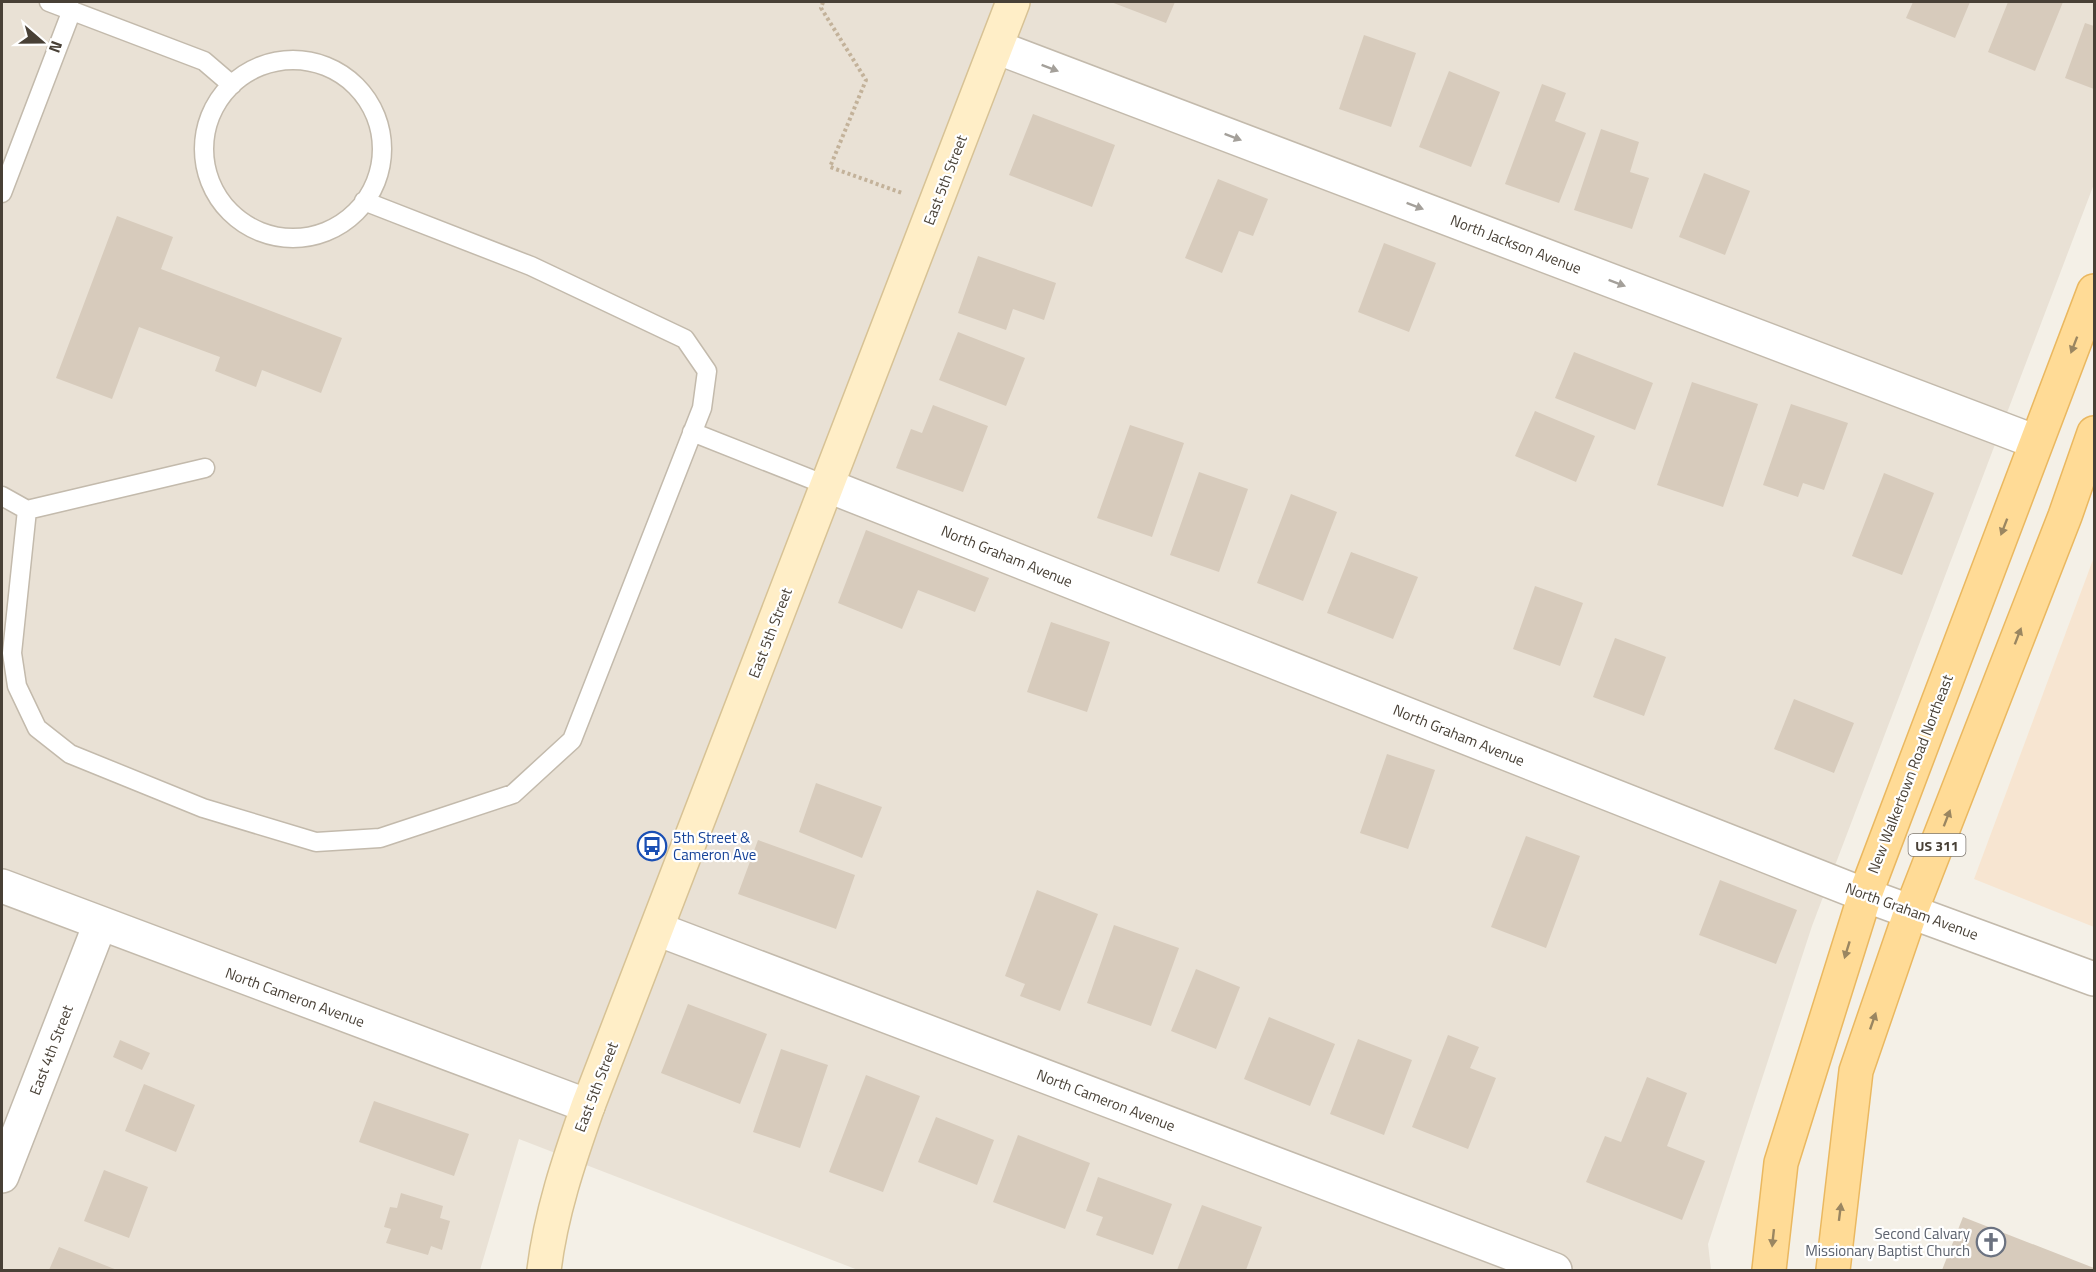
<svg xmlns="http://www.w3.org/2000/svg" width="2096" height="1272" font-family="'Titillium Web',sans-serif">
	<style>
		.residential { fill: #e9e1d5 }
		.commercial { fill: #f7e5d1 }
		.building { fill: #d7cbbc }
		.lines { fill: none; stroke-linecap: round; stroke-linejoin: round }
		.service-casing { stroke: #c3baac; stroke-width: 21 }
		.minor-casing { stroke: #c3baac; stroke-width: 36 }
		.secondary-casing { stroke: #d7c295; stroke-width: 36 }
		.primary-casing { stroke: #eab860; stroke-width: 36 }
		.path { stroke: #c3b29a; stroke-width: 4; stroke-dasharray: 3 3; stroke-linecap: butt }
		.service { stroke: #fff; stroke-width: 18 }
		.minor { stroke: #fff; stroke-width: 33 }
		.secondary { stroke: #ffeec7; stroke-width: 33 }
		.primary { stroke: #ffdb96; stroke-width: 33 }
		.oneway { fill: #a4a09a }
		.oneway2 { fill: #9a8661 }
		.labels { text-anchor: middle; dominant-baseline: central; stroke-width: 4.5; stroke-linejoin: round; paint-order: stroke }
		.shield { fill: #fff; stroke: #7f7972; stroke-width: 1.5 }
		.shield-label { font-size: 14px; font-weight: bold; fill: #484036 }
		.street-label { font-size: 15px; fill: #484036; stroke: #fff }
		.transit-label { font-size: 15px; fill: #164399; stroke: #fff; text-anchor: start }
		.worship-label { font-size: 15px; fill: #5b616d; stroke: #fff; text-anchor: end }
	</style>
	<rect width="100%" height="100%" fill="#f4f0e7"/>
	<path class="residential" d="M2,2H2094V184L1812,926L1708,1244L1711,1270H858L519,1139L480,1270H2Z"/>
	<path class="commercial" d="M2094,557V927L1974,879Z"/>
	<path class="building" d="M1111,2H1175L1166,23Z
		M1913,2H1970L1955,38L1906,18Z
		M2008,2H2063L2035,71L1988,52Z
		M2085,23L2094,26V89L2065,78Z
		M1364,35L1416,53L1391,127L1339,109Z
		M1449,71L1500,92L1471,167L1419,147Z
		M1542,84L1566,93L1555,121L1586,133L1559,203L1505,184Z
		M1033,114L1115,145L1092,207L1009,175Z
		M1601,129L1639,142L1630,172L1649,178L1632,229L1574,210Z
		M1704,173L1750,191L1725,255L1679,237Z
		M1218,179L1268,199L1253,236L1239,231L1222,273L1185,258Z
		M117,216L173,237L161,269L342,338L321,393L262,370L256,387L215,371L220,357L139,327L112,399L56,378Z
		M1384,243L1436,263L1409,332L1358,312Z
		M978,256L1056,283L1044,320L1013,309L1006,330L958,313Z
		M958,332L1025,358L1006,406L939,380Z
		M1574,352L1653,383L1635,430L1555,398Z
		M1692,382L1758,404L1723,507L1657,485Z
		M1791,404L1848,423L1824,490L1803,483L1798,497L1763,485Z
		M933,405L988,426L963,492L896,468L911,429L922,433Z
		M1535,411L1595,436L1576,482L1515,456Z
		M1130,425L1184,443L1152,537L1097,518Z
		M1199,472L1248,489L1219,572L1170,555Z
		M1884,473L1934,493L1902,575L1852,556Z
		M1291,494L1337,512L1303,601L1257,583Z
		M866,530L989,578L975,612L918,590L902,629L838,603Z
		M1351,552L1418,577L1393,639L1327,613Z
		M1535,586L1583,603L1560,666L1513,649Z
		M1051,622L1110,642L1087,712L1027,692Z
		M1615,638L1666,657L1644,716L1593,697Z
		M1794,699L1854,723L1834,773L1774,749Z
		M1387,754L1435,770L1408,849L1360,833Z
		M816,783L882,807L862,858L799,832Z
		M1526,836L1580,856L1546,948L1491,927Z
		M758,840L855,875L836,929L738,894Z
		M1720,880L1797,910L1776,964L1699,935Z
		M1037,890L1098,914L1060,1011L1020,996L1025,984L1005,976Z
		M1114,925L1179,948L1151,1026L1087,1003Z
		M1196,969L1240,987L1216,1049L1171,1031Z
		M688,1004L767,1034L740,1104L661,1073Z
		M1269,1017L1335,1044L1310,1106L1244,1079Z
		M1448,1035L1479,1047L1470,1068L1496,1078L1468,1149L1412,1127Z
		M1358,1039L1412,1060L1384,1135L1330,1114Z
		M120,1040L150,1053L142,1070L113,1057Z
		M781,1049L828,1065L800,1148L753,1132Z
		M866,1075L920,1096L883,1192L829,1172Z
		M1647,1077L1687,1093L1667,1146L1705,1161L1682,1220L1586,1182L1605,1136L1621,1142Z
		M144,1084L195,1105L176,1152L125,1131Z
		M374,1101L469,1134L454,1176L359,1142Z
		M936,1117L994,1140L977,1185L918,1162Z
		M1018,1135L1090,1163L1065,1229L993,1202Z
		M104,1170L148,1187L129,1238L84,1221Z
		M1098,1177L1172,1204L1153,1255L1096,1235L1103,1217L1086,1211Z
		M401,1193L443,1206L440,1218L450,1221L442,1250L431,1246L428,1255L386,1243L391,1229L384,1227L390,1207L397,1208Z
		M1202,1205L1262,1227L1246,1270H1177Z
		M1963,1217L2094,1268V1270H1942Z
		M59,1247L117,1270H49Z"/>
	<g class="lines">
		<g class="service-casing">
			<path id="service" d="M49,2L204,61L232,85
				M204 149a89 89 0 1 1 178 0a89 89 0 1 1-178 0Z
				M2,193L72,10
				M692,432L826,485
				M2,496L27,510L205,468
				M27,510L12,653L17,686L37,728L70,754L203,808L316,842L380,838L513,794L572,740L702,408L707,371L685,339L531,266L364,201"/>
		</g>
		<g class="minor-casing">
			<path id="minor" d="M996,47L2036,442
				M826,485L1865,895L2094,979
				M2,886L588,1106
				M657,929L1555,1270
				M2,1176L100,924"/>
		</g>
		<g class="secondary-casing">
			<path id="secondary" d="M544,1270C551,1213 569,1160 588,1106L1013,2"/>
		</g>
		<g class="primary-casing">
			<path id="primary" d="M1769,1270L1781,1163L1865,895L2094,291
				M1833,1270L1856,1071L1911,911L2065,516L2094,433"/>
		</g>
		<path class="path" d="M823,2L821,8L866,80L830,167L902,193"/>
		<use href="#service" class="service"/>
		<use href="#minor" class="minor"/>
		<use href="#secondary" class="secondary"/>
		<use href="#primary" class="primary"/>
	</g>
	<defs><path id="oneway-solid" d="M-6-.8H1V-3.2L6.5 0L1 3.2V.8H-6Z" transform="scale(1.5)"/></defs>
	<g class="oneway">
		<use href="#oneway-solid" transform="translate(1050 68) rotate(21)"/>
		<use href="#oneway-solid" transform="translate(1233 137) rotate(21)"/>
		<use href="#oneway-solid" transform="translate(1415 206) rotate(21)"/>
		<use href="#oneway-solid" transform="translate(1617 283) rotate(21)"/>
	</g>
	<g class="oneway2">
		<use href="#oneway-solid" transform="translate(2074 345) rotate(111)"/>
		<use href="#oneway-solid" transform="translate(2004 527) rotate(111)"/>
		<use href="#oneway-solid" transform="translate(2018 636) rotate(-69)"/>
		<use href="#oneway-solid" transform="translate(1947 818) rotate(-69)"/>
		<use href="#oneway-solid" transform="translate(1847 950) rotate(107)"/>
		<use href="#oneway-solid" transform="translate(1873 1021) rotate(-71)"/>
		<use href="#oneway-solid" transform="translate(1840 1212) rotate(-83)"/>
		<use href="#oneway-solid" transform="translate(1773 1238) rotate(96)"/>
	</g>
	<defs>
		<g id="bus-ring" transform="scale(1.5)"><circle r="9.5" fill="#fff" stroke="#1a4fb4" stroke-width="1.5"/><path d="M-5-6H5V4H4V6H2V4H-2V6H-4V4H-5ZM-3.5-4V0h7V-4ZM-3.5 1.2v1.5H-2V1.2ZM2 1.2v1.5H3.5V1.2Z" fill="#1a4fb4"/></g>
		<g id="church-ring" transform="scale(1.5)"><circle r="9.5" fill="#fff" stroke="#6b7280" stroke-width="1.5"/><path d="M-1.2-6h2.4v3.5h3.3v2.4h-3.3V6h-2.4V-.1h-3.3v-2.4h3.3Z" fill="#6b7280"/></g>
	</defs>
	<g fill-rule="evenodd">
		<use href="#bus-ring" x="652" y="846"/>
		<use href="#church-ring" x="1991" y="1242"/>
	</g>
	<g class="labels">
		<rect class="shield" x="1908.5" y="834" width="57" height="22" rx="4.5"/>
		<g class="shield-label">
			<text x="1937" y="845">US 311</text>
		</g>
		<g class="street-label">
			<text transform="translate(945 180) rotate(-69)">East 5th Street</text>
			<text transform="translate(1516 244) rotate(21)">North Jackson Avenue</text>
			<text transform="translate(1007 556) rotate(22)">North Graham Avenue</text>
			<text transform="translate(770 633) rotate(-69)">East 5th Street</text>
			<text transform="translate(1459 735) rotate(22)">North Graham Avenue</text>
			<text transform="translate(1910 774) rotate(-69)">New Walkertown Road Northeast</text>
			<text transform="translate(1912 911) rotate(20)">North Graham Avenue</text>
			<text transform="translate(295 997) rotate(20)">North Cameron Avenue</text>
			<text transform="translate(51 1050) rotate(-69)">East 4th Street</text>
			<text transform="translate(596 1087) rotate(-69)">East 5th Street</text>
			<text transform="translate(1106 1100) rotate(21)">North Cameron Avenue</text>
		</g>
		<g class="transit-label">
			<text x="673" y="837">5th Street &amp;<tspan x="673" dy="17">Cameron Ave</tspan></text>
		</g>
		<g class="worship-label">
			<text x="1970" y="1233">Second Calvary<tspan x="1970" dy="17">Missionary Baptist Church</tspan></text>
		</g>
	</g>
	<rect width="2096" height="1272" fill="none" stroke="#484036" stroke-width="6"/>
	<g transform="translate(42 42) rotate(110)" stroke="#ffffff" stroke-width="4.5" paint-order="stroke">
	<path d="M0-4.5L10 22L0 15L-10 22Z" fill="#484036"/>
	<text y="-9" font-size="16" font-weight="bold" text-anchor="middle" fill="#484036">N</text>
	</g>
</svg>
